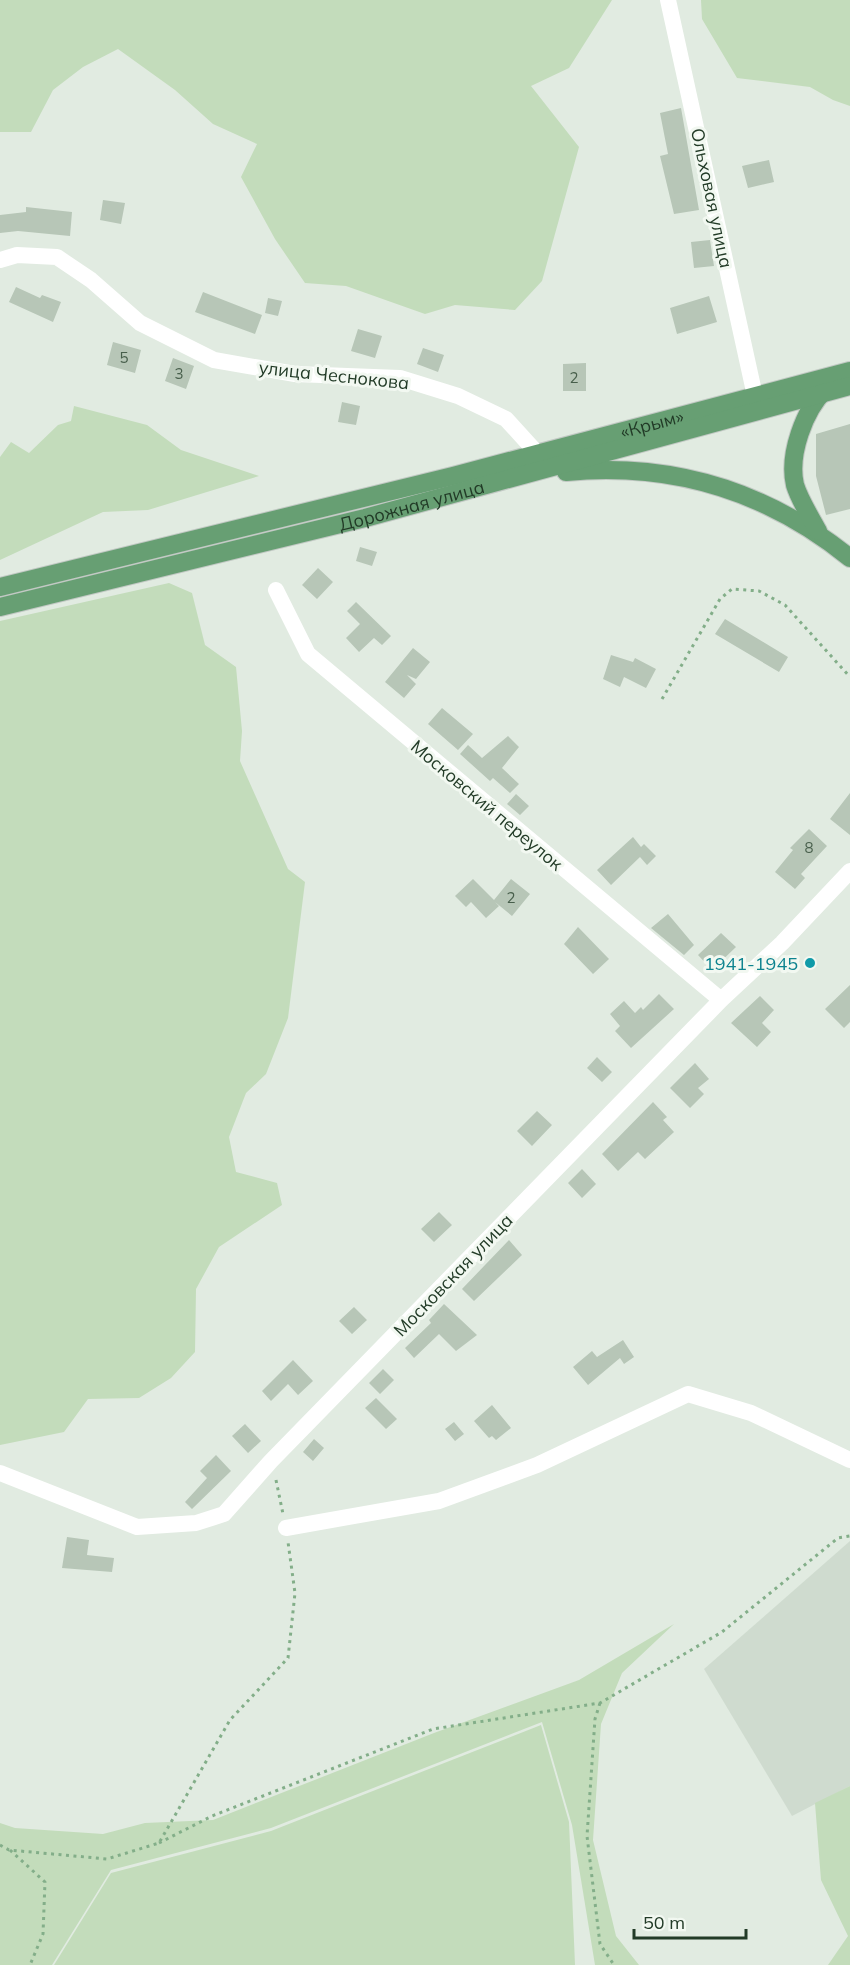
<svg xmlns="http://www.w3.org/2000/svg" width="850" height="1965" font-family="Mulish,sans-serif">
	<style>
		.built { fill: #cfdbcf }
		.green { fill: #c3dcbb }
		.building { fill: #b7c6b7 }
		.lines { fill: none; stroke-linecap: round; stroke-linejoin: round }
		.primary-casing { stroke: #c1c8c3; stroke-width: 20 }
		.path { stroke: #83ae89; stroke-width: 3; stroke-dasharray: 3 4.5; stroke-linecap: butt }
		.minor { stroke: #fff; stroke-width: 16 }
		.primary { stroke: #679f73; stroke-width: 18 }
		.culture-dot { fill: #0f9aa8; stroke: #f2f8f1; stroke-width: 2 }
		.labels { text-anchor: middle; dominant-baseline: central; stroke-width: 6; stroke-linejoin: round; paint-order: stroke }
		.number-label { font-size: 15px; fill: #475e4b }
		.street-label { font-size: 18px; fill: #223b27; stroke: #f2f8f1 }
		.culture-label { font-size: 18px; fill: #0d838f; stroke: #f2f8f1; text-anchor: end }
	</style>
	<rect width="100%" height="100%" fill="#e1ebe1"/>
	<path class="built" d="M850,1541V1786L792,1816L704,1669Z"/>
	<path class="green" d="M0,0H612L569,68L531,86L579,147L542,281L515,310L455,305L425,314L346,286L305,283L275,239L241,177L257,144L213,124L175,90L118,49L83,67L53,90L31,132H0Z
		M701,0H850V106L833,100L810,87L737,78L702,19Z
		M74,406L147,425L181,450L259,476L148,510L103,512L0,560V457L11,442L29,453L58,425L71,421Z
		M169,583L192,593L205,645L236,667L242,731L240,761L288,869L305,882L288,1018L266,1074L246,1093L229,1137L236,1172L277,1183L282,1205L219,1247L196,1289L195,1352L171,1378L139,1398L88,1399L64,1432L0,1445V621Z
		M674,1624L622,1673L601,1724L593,1840L616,1936L639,1965H595L572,1825L542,1722L271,1828L111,1870L52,1965H0V1823L15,1828L103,1834L145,1823L213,1820L434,1733L579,1680Z
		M541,1725L569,1822L575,1965H54L111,1873L271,1831Z
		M850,1786V1965H828L848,1936L821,1880L815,1803Z"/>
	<path class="building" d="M681,108L699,210L674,214L660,156L668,154L660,113Z
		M769,160L774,182L748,188L742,166Z
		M103,200L125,203L121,224L100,220Z
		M26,207L72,212L70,236L18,231L0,233V215L26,212Z
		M710,240L714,266L694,268L691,242Z
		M16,287L40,298L42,295L61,302L53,322L9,302Z
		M203,292L262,315L255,334L195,312Z
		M709,296L717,322L677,334L670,308Z
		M268,298L282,301L278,316L265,313Z
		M358,329L382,336L375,358L351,351Z
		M113,342L141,350L135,373L107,365Z
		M423,348L444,355L438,372L417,364Z
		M173,358L194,366L186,389L165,381Z
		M586,363V391H563V364Z
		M342,402L360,406L356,425L338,422Z
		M850,424V509L826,515L816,476V434Z
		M360,547L377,552L372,566L356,561Z
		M318,568L333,582L317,599L302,585Z
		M356,602L391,636L382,645L374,638L359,652L346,638L360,624L347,611Z
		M725,619L788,657L779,672L715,634Z
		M413,648L430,662L416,679L407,675L416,684L404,698L385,682Z
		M611,655L633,662L635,658L656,669L646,688L624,677L620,687L603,679Z
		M442,708L473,734L458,750L428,724Z
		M508,736L519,747L502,768L519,784L510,793L493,778L490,781L460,754L468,745L482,758Z
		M850,793V835L830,819Z
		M516,794L529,806L520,815L507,804Z
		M809,829L827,846L801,874L805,878L795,889L775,872L793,850L790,848Z
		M633,837L641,847L644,844L656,856L647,865L640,857L611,885L597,870Z
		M473,879L494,900L511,879L530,894L512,916L495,902L499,906L486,918L471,902L466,907L455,896Z
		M668,914L694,945L684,955L651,928Z
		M578,927L609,959L593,974L564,944Z
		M721,933L736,947L712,970L698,955Z
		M850,985V1022L844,1028L825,1009Z
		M659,994L674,1009L631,1048L615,1031L620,1026L610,1014L624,1001L635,1013L641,1007L643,1010Z
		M760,996L774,1010L762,1023L771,1032L757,1047L731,1023Z
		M597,1057L612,1072L602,1082L587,1068Z
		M695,1063L709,1079L698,1088L704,1094L690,1108L670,1088Z
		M653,1102L667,1117L663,1120L674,1132L645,1159L638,1152L618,1171L602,1154Z
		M537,1111L552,1125L532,1146L517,1131Z
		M582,1169L596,1184L582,1198L568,1183Z
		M439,1212L452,1225L434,1242L421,1229Z
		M509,1240L522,1255L474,1301L462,1289Z
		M444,1304L477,1335L456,1351L439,1334L414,1358L405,1348L431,1323L429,1320Z
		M354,1307L367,1320L352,1334L339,1321Z
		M623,1340L634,1357L624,1364L620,1358L588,1385L573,1367L592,1351L597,1357Z
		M293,1360L313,1381L298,1395L288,1384L271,1401L262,1391Z
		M383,1369L394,1380L380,1394L369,1383Z
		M376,1398L397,1419L386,1429L365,1408Z
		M492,1405L511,1428L496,1440L492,1436L489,1438L474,1421Z
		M454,1422L464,1434L455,1441L445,1429Z
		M245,1424L261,1441L248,1453L232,1436Z
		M314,1439L324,1448L313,1461L303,1452Z
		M216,1455L231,1471L192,1509L185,1502L207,1478L200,1471Z
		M67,1537L89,1540L87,1555L114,1558L112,1572L62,1568Z"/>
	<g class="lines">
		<g class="primary-casing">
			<g id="primary">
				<path d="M566,472C672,462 767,491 850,558"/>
				<path d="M818,531C810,516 800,501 795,485C788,455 804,410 826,389"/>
				<path id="s1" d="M0,587L453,476L850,371"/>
				<path id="s2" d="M0,607L365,518L850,386"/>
			</g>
		</g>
		<path class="path" d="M662,699L720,599L732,589L759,591L785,605L850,677
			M276,1480L283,1514
			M600,1703L595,1719L587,1836L600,1944L614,1965
			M159,1843L212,1816L433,1729L600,1703L722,1632L838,1538L850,1536
			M0,1845L9,1850L107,1859L159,1843L230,1720L288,1658L295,1593L288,1542
			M10,1850L45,1882L43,1934L30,1965"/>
		<path class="minor" d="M668,0L755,396
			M0,260L17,255L57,257L91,280L140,323L214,360L295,374L400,378L458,396L506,419L536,452
			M276,590L308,654L721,1000
			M0,1473L137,1527L196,1523L224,1514L271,1461L721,1000L782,943L850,871
			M286,1528L439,1501L537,1465L688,1394L751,1413L850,1460"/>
		<use href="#primary" class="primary"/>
	</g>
	<circle class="culture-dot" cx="810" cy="963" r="6"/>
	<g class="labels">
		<g class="number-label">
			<text x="124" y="357">5</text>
			<text x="179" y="373">3</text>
			<text x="574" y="377">2</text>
			<text x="809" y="847">8</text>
			<text x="511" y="897">2</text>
		</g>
		<g class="street-label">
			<text transform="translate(712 198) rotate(78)">Ольховая улица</text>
			<text transform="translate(334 375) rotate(6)">улица Чеснокова</text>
			<text stroke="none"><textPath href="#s1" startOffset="672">«Крым»</textPath></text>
			<text stroke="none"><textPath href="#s2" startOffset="424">Дорожная улица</textPath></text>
			<text transform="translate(487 805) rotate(40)">Московский переулок</text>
			<text transform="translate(453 1275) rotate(-46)">Московская улица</text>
		</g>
		<g class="culture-label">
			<text x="798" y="963">1941-1945</text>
		</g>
	</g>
	<path d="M634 1929v9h112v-9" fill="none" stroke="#223b27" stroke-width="3"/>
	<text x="643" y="1929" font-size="18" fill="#223b27" stroke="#f2f8f1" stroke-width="4.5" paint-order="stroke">50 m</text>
</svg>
